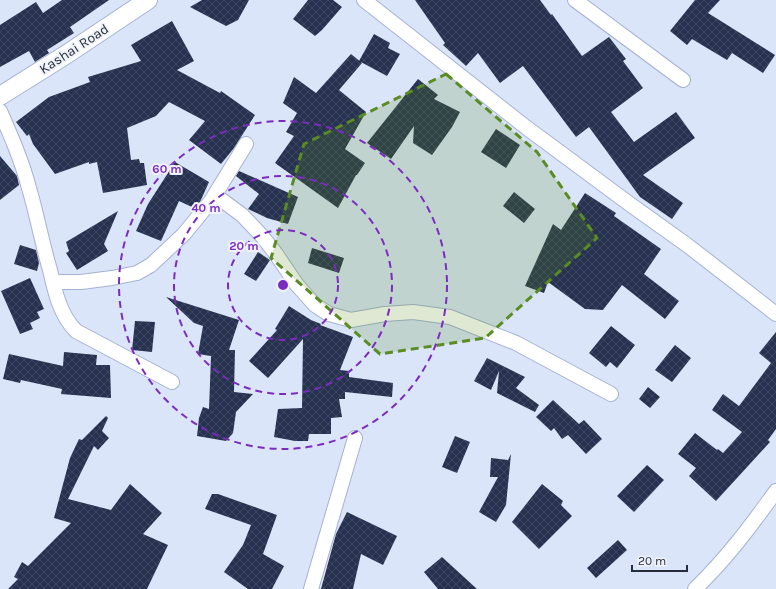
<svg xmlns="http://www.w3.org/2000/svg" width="776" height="589" font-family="Karla,sans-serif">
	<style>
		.building { fill: url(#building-cross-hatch) }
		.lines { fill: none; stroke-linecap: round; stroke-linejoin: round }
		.minor-casing { stroke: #a4b2d3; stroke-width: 16 }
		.tertiary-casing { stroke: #a4b2d3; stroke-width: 20 }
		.minor { stroke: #fff; stroke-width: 14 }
		.tertiary { stroke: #fff; stroke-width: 18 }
		.marked { fill: #598c23; fill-opacity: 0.2; stroke: #598c23; stroke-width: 3; stroke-dasharray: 8 5; stroke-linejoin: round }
		.ring { fill: none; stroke: #7b2cbf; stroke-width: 2; stroke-dasharray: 7 5 }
		.labels { text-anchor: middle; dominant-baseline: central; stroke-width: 4; stroke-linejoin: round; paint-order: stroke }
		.street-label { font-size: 14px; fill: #272d3a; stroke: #eff2f9 }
		.centre { fill: #7b2cbf; stroke: #eff2f9; stroke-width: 2 }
		.ring-label { font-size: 12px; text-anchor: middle; font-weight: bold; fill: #7b2cbf; stroke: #eff2f9; stroke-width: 4; stroke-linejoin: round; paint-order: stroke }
	</style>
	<defs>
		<pattern id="building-cross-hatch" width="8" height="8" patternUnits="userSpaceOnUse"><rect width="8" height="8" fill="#26324f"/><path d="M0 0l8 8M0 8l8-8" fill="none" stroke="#3d4761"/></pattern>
	</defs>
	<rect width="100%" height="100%" fill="#dbe5fa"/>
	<path class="building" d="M62,0H109L70,27L74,33L47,50L49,53L35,62L29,51L0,67V25L36,2L43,13Z
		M202,0H249L238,20L226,26L190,7Z
		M308,0H333L342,7L322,30L315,36L293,19Z
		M415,0H540L551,15L552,14L582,56L609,37L626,59L623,61L643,88L611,112L634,142L676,112L695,138L643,175L683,203L672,219L640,197L589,127L576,137L523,66L500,83L478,53L466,66L443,45L445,43Z
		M695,0H720L708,13L775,55L763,73L732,53L727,60L692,39L687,45L670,31Z
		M172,21L194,61L177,70L220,93L221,91L255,115L234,148L221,164L189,140L205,121L169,102L156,116L127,128L131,160L139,159L140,163H144L147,185L103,193L97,162L89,164V162L55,174L33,144L29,134L27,136L16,122L49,97L90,82L88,77L141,61L131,45Z
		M374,34L390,43L388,48L400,54L387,76L359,61Z
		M351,54L362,63L339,90L366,112L345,149L365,163L357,175H356L338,208L275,163L294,136L286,132L297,113L283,103L294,77L316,93Z
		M418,79L438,95L434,99L460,112L452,127L432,155L413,143L414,126L391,159L367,143Z
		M496,129L520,145L506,168L481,152Z
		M0,156L17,176L19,185L0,200Z
		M175,162L209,182L200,202L194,208L179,201L161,241L136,231L148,204Z
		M239,171L298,197L288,224L267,218L248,209L259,194L236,176Z
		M514,192L535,209L524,223L503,206Z
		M585,193L616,213L614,216L661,249L644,274L679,301L665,319L622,285L603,310L585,309L548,282L544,293L525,286L553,224L561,230Z
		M118,211L104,244L108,251L77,270L66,253L69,251L66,242Z
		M20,245L36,250L39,263L37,271L14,264Z
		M312,248L344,258L339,273L308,263Z
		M258,252L270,260L256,281L244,274Z
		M30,278L44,309L37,312L40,318L30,323L33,329L20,334L1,291Z
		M166,297L239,320L229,350H235L234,392L253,394L236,412L233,433L226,441L197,436L199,418L203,407L209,409L211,356L198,354L203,326L194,323Z
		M289,306L311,320L321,324L320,325L353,337L340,370L349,371V377L393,383L392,397L345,392V399H339L342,417L331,418V434H309L308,441H295L274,437L278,409L302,408L303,339L268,378L249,361L277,330L275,329Z
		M135,321L155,322L152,352L132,350Z
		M611,326L635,345L617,368L610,362L606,367L589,353Z
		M776,332V429L768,440L770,442L716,501L689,476L696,468L678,454L695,433L717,450L718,449L723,453L742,432L712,410L723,394L739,406L771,363L759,353Z
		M675,345L691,358L672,382L655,370Z
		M64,352L97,355L96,365H110L111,398L61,394L62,389L21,380L20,383L3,379L9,354L63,366Z
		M487,358L525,377L516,388L539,405L535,412L497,393L499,371L491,390L474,381Z
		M648,387L660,397L650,408L639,399Z
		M553,400L579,424L584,420L602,439L586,454L568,435L562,439L554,428L551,431L536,417Z
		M106,416L108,418L102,431L109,438L98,450L94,446L68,499L111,510L130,484L162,513L143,534L168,545L147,589H8L18,579L14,577L22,562L28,566L71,523L54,518L70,458L79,439L82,440Z
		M455,436L470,442L457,473L442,467Z
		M511,454L506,505L496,522L479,512L498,477H490L491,458L508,460Z
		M647,465L664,480L634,512L617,496Z
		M542,484L563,501L561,505L572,516L539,549L512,522Z
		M212,494H218L277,515L263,554L284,566L272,589H248L224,572L243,545L251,525L205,509Z
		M347,512L397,536L383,565L361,554L353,589H321L336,534Z
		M618,540L627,550L596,578L587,568Z
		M442,557L477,589H438L424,572Z"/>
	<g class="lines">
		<g class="minor-casing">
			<path id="minor" d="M364,0L527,128L631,205L687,245L776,314
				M575,0L683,80
				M0,111C11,136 22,161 29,188C37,215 42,243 50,270C55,292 60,315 76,331L172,382
				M215,195L242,215L262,236L276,254L297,285L315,305L329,314L351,320L385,314L413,312L450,317L516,343L611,394
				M53,282H81L112,278L137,273L151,265L184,234L211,201L246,144
				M311,589L355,438
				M695,589C727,558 750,527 776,491"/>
		</g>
		<g class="tertiary-casing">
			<path id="tertiary" d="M0,96L67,54L148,0"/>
		</g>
		<use href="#minor" class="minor"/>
		<use href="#tertiary" class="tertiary"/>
	</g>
	<path class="marked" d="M446,74L537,152L597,238L485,338L380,354L271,258L304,144Z"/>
	<g class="ring">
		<circle cx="283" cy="285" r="55"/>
		<circle cx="283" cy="285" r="109"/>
		<circle cx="283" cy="285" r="164"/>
	</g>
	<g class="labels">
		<g class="street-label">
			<text transform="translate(74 49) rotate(-33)">Kashai Road</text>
		</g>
	</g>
	<circle cx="283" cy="285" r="6" class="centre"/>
	<g class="ring-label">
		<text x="167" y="173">60 m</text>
		<text x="206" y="212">40 m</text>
		<text x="244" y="250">20 m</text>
	</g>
	<path d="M632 565v6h55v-6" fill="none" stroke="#272d3a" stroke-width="2"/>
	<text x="638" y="565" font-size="12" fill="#272d3a" stroke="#eff2f9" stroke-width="3" paint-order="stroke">20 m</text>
</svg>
